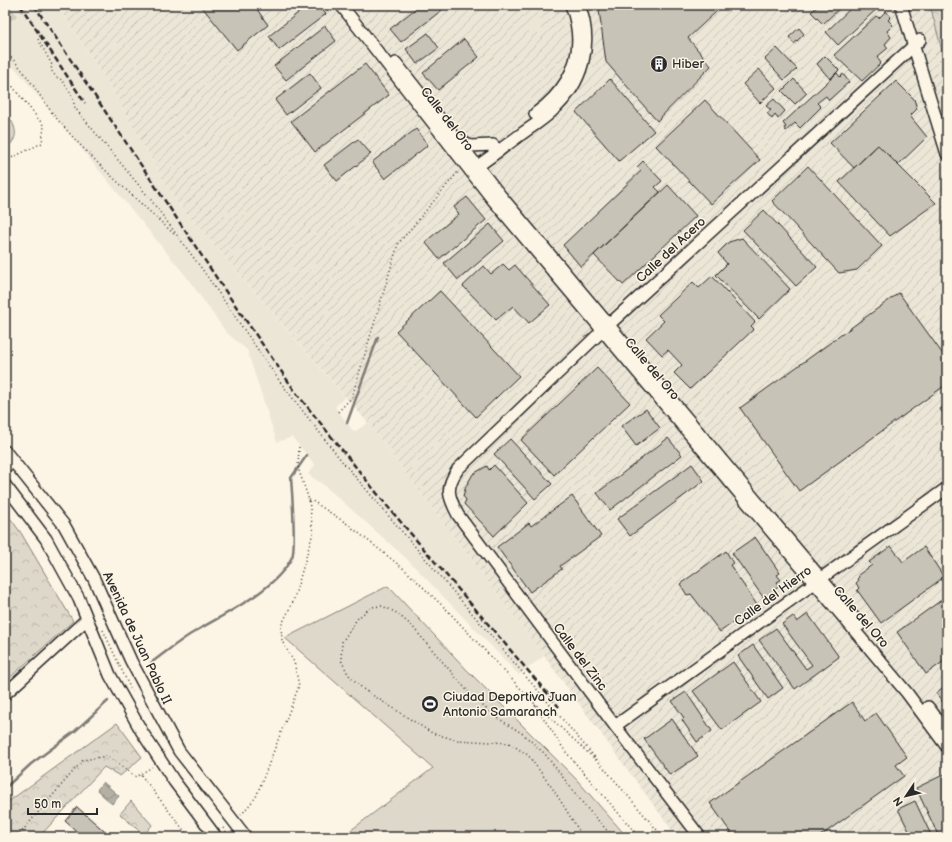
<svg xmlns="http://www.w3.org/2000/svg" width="952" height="842" font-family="'Balsamiq Sans',sans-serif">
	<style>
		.built { fill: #ece6d7 }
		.industrial { fill: url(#industrial-furrows) }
		.park { fill: url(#park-crowns); stroke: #84827a }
		.garden { fill: #ded8ca; stroke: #84827a }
		.water { fill: url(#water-waves); stroke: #7d7b74 }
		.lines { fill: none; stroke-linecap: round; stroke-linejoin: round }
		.stream { stroke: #7d7b74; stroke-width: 2.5 }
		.building { fill: #c8c3b7; stroke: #2b2b2b }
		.street-tunnel { stroke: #d2cdc0; stroke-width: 11; stroke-dasharray: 11 5.5; stroke-linecap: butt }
		.street-casing { stroke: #2b2b2b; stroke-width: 14 }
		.path { stroke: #2b2b2b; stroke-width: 1.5; stroke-dasharray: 1 3; stroke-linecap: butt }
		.street { stroke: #fcf5e5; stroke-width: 11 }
		.rail { stroke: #2b2b2b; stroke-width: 2.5; stroke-dasharray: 6 3; stroke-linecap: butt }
		.labels { text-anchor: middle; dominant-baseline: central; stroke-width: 3; stroke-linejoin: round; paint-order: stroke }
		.poi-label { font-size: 13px; fill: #2b2b2b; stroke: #fcf5e5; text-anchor: start }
		.street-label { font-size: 13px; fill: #2b2b2b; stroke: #fcf5e5 }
	</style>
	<defs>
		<pattern id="industrial-furrows" width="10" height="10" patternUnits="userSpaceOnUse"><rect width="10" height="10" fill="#ece6d7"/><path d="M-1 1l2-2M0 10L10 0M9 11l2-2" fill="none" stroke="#cbc5b9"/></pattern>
		<pattern id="park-crowns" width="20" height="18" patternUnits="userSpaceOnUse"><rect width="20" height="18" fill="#ded8ca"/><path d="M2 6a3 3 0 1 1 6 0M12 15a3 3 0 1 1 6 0" fill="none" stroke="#bfbaae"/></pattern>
		<pattern id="water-waves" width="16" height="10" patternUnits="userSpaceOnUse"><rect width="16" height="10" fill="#b4b0a5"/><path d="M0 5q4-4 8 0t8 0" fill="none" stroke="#938f87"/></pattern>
	</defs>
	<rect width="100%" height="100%" fill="#fcf5e5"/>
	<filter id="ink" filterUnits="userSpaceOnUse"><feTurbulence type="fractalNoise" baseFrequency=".025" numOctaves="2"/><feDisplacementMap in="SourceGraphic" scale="8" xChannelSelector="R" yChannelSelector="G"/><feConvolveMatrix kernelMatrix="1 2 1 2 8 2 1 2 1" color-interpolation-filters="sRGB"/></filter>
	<g filter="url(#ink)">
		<path class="built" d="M5,5H57L109,85L175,200L345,397L335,407L354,432L368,423L544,656L519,675L406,558L325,486L308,474L315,465L292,437L277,442L247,350L226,332L186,276L16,69L5,64Z"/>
		<path class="industrial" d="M57,5H945L947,10V837H677L544,656L368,423L175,200L109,85Z"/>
		<path class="park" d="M930,5H947V70Z
			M5,111C15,125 22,137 5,149Z
			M5,511L21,533L73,621L5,682Z
			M117,723L142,757L120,776L104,767L39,837H5V804Z
			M131,801L152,825L144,835L120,814Z"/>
		<path class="garden" d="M388,586L467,670L577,780L627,837H342L433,768L285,638Z"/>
		<path class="water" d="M103,782L119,796L112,804L97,790Z"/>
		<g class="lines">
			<path class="stream" d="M347,423L378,337
				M151,663C166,652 180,640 196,631C226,613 276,590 292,557C296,549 292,490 291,478L307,455
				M5,788L31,764L74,732L108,701"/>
		</g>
		<path class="building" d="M205,5H254L268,25L237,50L202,7Z
			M308,5H317L326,14L279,50L269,36Z
			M420,5H438L442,10L401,42L390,29Z
			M606,5H714L718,10L688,38L711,66L657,121L606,62L599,10Z
			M819,5H843L823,24L811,12Z
			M854,5H881L838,45L826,32Z
			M886,11L891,17L888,20L893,25L887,31L891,37L885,44L888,48L877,57L881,63L862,81L834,55L876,16L879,18Z
			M325,26L336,41L286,80L274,66Z
			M799,28L804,34L794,44L789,37Z
			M428,33L439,48L417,64L406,49Z
			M464,39L479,57L438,90L423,73Z
			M777,48L797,69L784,80L765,59Z
			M825,56L839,70L830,79L817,64Z
			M365,64L389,95L315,152L291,121Z
			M759,69L776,88L760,103L743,84Z
			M310,73L321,88L286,115L275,100Z
			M837,73L840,77L843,74L849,82L829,100L826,96L817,103L821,107L800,128L795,123L786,131L784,128L786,127L783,123Z
			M610,79L654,131L619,161L576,112Z
			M794,79L807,93L795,104L782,91Z
			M896,81L914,99L917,109L910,116L927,137L898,165L878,145L854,168L830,143Z
			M774,99L785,111L778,119L775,115L772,119L767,113L771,110L766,106Z
			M705,100L760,160L711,204L656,146Z
			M416,129L428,145L385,179L372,162Z
			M358,139L371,154L337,181L324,165Z
			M878,145L936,203L890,236L839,182Z
			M643,161L662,181L655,187L660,192L581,267L563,245L641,171L637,167Z
			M808,166L882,246L857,270L839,273L772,201Z
			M668,185L696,216L623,285L594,255Z
			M467,197L486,220L439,259L425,242L459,214L454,207Z
			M764,210L817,267L796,286L743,230Z
			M490,224L504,241L458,280L444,263Z
			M742,238L790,289L759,319L716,275L727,264L718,253L729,242Z
			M503,264L509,270L515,265L550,305L529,323L513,306L496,320L463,286L484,266L491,274Z
			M712,276L755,322L751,326L754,329L690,389L674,373L682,365L668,350L662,355L646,338L664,321L658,315L693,282L699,288Z
			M440,291L519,376L476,417L396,331Z
			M899,293L947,360V384L799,491L740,408Z
			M597,368L630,403L554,475L521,440Z
			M947,404V419L940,409Z
			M646,409L660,428L636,446L621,426Z
			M668,438L682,455L610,510L597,493Z
			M510,439L552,484L535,499L494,454Z
			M692,464L704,481L630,536L617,519Z
			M494,465L528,503L494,536L464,504L466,500L463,496L466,486L473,474L487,466L489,470Z
			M572,496L601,536L560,566L562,569L530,592L497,547L529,523L531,526Z
			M755,537L780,573L777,575L781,580L777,582L780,586L774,590L776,592L765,600L732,553Z
			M891,546L903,562L924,547L944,577L881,623L857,590L859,588L856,583L858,581L857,579L859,577L858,575L872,565L869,562Z
			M726,551L733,563L730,565L757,605L720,632L691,594L687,595L680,584Z
			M947,596V659L926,674L897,632Z
			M808,614L839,657L795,689L759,640L776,628L806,669L812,665L782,624L793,616L797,622Z
			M753,645L783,688L768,699L738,656Z
			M733,662L761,702L722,730L693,691Z
			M947,684V708L936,693Z
			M686,692L712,731L697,742L682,720L684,718L672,701Z
			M852,702L865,721L876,713L907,757L896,765L904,776L819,837H734L710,803Z
			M672,719L698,756L670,775L644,739Z
			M947,773V837H939L916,788Z
			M915,801L932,837H912L898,809Z
			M77,807L111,837H83L65,821Z
			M153,833L157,837H149Z"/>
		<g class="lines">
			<path class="street-tunnel" d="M5,18L24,5"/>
			<g class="street-casing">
				<path id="street" d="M341,5L493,200L907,693L947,747
					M901,5L947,154
					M396,63L500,195L860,625
					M535,114C573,86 588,50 571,5
					M458,139L470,146L493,145
					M471,171C488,159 504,147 520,135C531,127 543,120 552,111C583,84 594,43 579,5
					M5,451L64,525L94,579L131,661L179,751L246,837
					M5,468L13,461
					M5,485L46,539L79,599L110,675L142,732L174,781L216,837
					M5,694L87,619
					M928,707L947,732
					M615,726L947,488
					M700,837L615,726L458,515C448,496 445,488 458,469L602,331L920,40"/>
			</g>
			<path class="path" d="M38,39L52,65L51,70L56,77L62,80L72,95L75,108L151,200L202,269L281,383L341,460L663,837
				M5,52C27,71 39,97 57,119C93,162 136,198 176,236
				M5,77L44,126L42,143L5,161
				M338,412L352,397L398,244L458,172
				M309,500L314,502L346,523L404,569L447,610L533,702L597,761
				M103,630L132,692
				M535,705L565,751L639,837
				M141,775L189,837
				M241,815L256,797L299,686L294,662L282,641L281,626L293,602L313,533L309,500L298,468L299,446
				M223,828L230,837
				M17,837L83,760L107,756L136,777L152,767
				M583,837L553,789L528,755L509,743L456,740L432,733L363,689L348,674L341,660L342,642L357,619L371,607L382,606L395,612L411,625L471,695L493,715L523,734L545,754L585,806L613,837"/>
			<use href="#street" class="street"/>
			<path class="rail" d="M20,5L85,103
				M34,5L224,289L297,394L388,507L559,707"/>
		</g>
	</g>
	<defs>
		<g id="building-disc" transform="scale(0.9)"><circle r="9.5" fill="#2b2b2b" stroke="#fcf5e5"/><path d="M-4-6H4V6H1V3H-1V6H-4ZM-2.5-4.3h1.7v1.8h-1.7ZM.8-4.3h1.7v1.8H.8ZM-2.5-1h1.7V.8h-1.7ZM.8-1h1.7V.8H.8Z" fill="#fff"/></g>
		<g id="stadium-disc" transform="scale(0.9)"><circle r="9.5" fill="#2b2b2b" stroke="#fcf5e5"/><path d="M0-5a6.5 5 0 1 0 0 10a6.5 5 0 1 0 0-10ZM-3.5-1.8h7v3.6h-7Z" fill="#fff"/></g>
	</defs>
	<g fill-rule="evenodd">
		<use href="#building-disc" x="659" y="64"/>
		<use href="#stadium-disc" x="430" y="704"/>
	</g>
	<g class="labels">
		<g class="poi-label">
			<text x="672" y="64">Hiber</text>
			<text x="443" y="697">Ciudad Deportiva Juan<tspan x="443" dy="15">Antonio Samaranch</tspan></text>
		</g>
		<g class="street-label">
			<text transform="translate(447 119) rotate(52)">Calle del Oro</text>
			<text transform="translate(671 250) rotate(-43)">Calle del Acero</text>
			<text transform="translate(652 369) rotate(50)">Calle del Oro</text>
			<text transform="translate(773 596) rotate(-36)">Calle del Hierro</text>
			<text transform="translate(861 617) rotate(49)">Calle del Oro</text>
			<text transform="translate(137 638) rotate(65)">Avenida de Juan Pablo II</text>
			<text transform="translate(580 657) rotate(53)">Calle del Zinc</text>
		</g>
	</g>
	<rect width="952" height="842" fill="none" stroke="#fcf5e5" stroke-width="20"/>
	<rect x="10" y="10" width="932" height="822" fill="none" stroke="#2b2b2b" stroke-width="1.5" filter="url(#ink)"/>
	<g transform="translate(906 796) rotate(235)" stroke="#fcf5e5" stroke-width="3" paint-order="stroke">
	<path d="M0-3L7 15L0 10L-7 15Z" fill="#2b2b2b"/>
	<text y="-6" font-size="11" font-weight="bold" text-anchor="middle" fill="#2b2b2b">N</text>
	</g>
	<path d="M28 808v6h69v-6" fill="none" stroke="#2b2b2b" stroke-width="2"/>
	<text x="34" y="808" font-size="12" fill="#2b2b2b" stroke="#fcf5e5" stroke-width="3" paint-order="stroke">50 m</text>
</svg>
